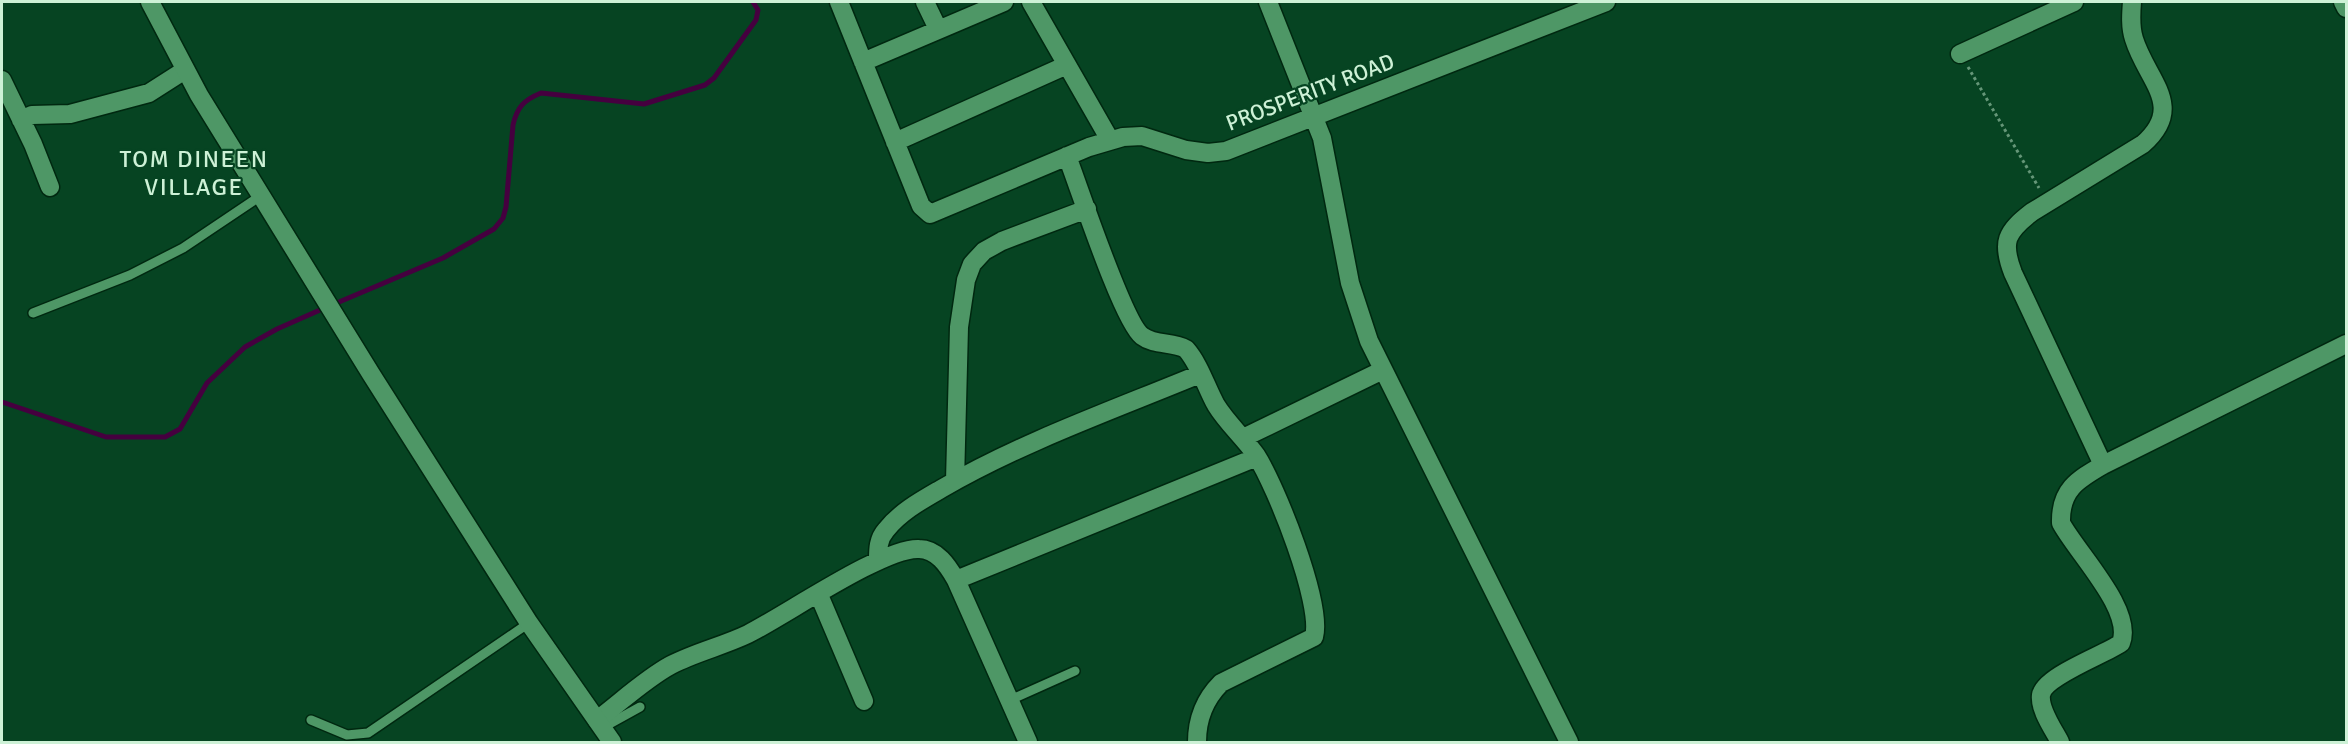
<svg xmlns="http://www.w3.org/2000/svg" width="2348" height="744" font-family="Signika,sans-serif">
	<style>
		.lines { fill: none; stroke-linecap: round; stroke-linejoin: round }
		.stream { stroke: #45003f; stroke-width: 5 }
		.lane-casing { stroke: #002810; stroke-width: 12 }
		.street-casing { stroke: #002810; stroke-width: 21 }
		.secondary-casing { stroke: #002810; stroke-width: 21 }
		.path { stroke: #659678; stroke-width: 3; stroke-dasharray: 3 3; stroke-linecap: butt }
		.lane { stroke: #4e9766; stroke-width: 9 }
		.street { stroke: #4e9766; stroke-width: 18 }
		.secondary { stroke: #4e9766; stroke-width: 18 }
		.labels { text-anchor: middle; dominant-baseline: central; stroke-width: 4.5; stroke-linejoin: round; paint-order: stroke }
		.street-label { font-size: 22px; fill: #cdf1d6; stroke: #064422 }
		.neighbourhood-label { font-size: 24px; letter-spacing: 1.5px; fill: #cdf1d6; stroke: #064422 }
	</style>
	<rect width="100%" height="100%" fill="#064422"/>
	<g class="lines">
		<path class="stream" d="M339,302L443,258L494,229L503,218L506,207L513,125C517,107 524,100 541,93L644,104L705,85L714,78L756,20L758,10L753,2
			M2,402L106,437H165L180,429L207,383L245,347L277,329L320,310"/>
		<g class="lane-casing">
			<path id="lane" d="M33,313L130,275L183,248L262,195
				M1010,700L1075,671
				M311,720L347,735L368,733L529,623
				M602,728L640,707"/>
		</g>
		<g class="street-casing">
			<path id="street" d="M839,2L921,206L930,214L1089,147L1123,137L1142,136L1186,150L1208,153L1226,151L1606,2
				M925,2L938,29
				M1031,2L1110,140
				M1268,2L1322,138L1350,283L1369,341L1569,742
				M2343,2L2346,8
				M1960,54L2074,2
				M863,62L1004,2
				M2,80L33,144L50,187
				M21,120L32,115L70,114L149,93L185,70
				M895,142L1067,65
				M1067,156C1079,187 1123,322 1142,336C1155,346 1172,341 1186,349C1200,365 1206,387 1216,405C1227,423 1244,438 1256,455C1276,486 1323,604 1314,637L1221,683C1204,700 1197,719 1197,742
				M1243,438L1383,370
				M2103,465L2013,273C2001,242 2006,232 2032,212L2143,144C2186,106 2147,81 2134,39C2130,27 2131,14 2132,2
				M955,481L959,327L966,280L972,264L984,251L1002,241L1087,209
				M878,560C878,549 878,539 886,530C900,512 922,500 941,489C1022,442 1113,410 1200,374
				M956,580L1257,457
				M819,595L864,701
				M597,720C621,702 645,679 671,665C696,652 723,646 748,634C786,615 884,547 919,549C937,549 948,566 956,580L1028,742
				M2060,742C2054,730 2039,710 2041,695C2044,676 2104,655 2121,643C2134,610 2077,553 2061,523C2060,490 2077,480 2103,465L2346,344"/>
		</g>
		<g class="secondary-casing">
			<path id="secondary" d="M150,2L199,95L371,374L529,623L612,742"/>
		</g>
		<path class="path" d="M1968,67L2039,188"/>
		<use href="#lane" class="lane"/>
		<use href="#street" class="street"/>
		<use href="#secondary" class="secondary"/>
	</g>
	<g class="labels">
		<g class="street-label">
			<text transform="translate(1310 92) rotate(-21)">PROSPERITY ROAD</text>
		</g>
		<g class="neighbourhood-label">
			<text x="194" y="159">TOM DINEEN<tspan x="194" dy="28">VILLAGE</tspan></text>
		</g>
	</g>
	<rect width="2348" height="744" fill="none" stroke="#cdf1d6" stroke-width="6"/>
</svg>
